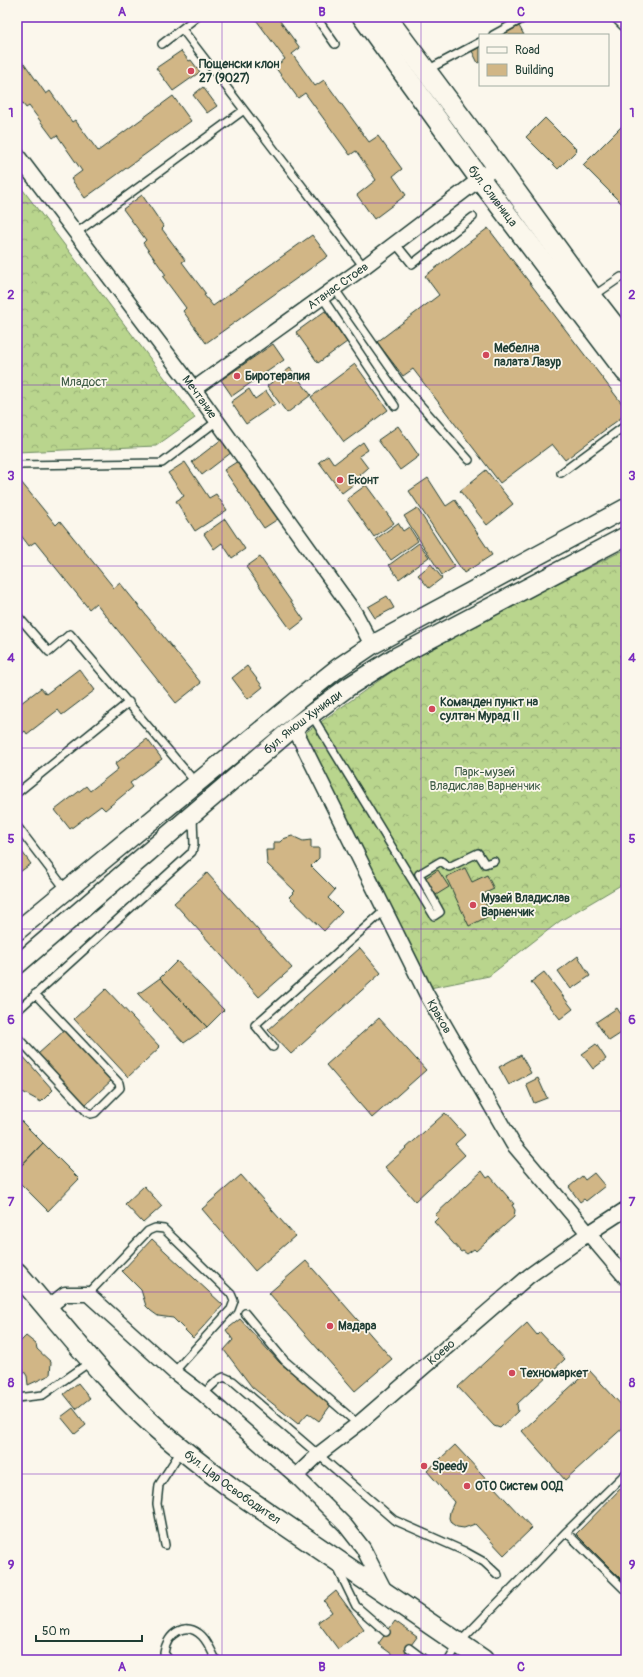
<svg xmlns="http://www.w3.org/2000/svg" width="643" height="1677" font-family="Pangolin,sans-serif">
	<style>
		.forest { fill: url(#forest-crowns); stroke: #6c8960 }
		.building { fill: #d1b686; stroke: #1f3d34 }
		.lines { fill: none; stroke-linecap: round; stroke-linejoin: round }
		.service-casing { stroke: #1f3d34; stroke-width: 10 }
		.minor-casing { stroke: #1f3d34; stroke-width: 17 }
		.tertiary-casing { stroke: #1f3d34; stroke-width: 21 }
		.secondary-casing { stroke: #1f3d34; stroke-width: 23 }
		.service { stroke: #fbf7ec; stroke-width: 7 }
		.minor { stroke: #fbf7ec; stroke-width: 14 }
		.tertiary { stroke: #fbf7ec; stroke-width: 18 }
		.secondary { stroke: #fbf7ec; stroke-width: 20 }
		.grid { fill: none; stroke: #7b2cbf; stroke-width: 1; stroke-opacity: 0.55 }
		.poi-dot { fill: #d1495b; stroke: #fbf7ec; stroke-width: 1.5 }
		.labels { text-anchor: middle; dominant-baseline: central; stroke-width: 3.5; stroke-linejoin: round; paint-order: stroke }
		.poi-label { font-size: 12px; font-weight: bold; fill: #1f3d34; stroke: #fbf7ec; text-anchor: start }
		.street-label { font-size: 12px; fill: #1f3d34; stroke: #fbf7ec }
		.park-label { font-size: 12px; fill: #3e5b46; stroke: #fbf7ec }
		.neatline { fill: none; stroke: #7b2cbf; stroke-width: 1.5 }
		.grid-label { font-size: 13px; text-anchor: middle; font-weight: bold; fill: #7b2cbf }
	</style>
	<defs>
		<pattern id="forest-crowns" width="20" height="18" patternUnits="userSpaceOnUse"><rect width="20" height="18" fill="#b9d58d"/><path d="M2 6a3 3 0 1 1 6 0M12 15a3 3 0 1 1 6 0" fill="none" stroke="#96ae74"/></pattern>
	</defs>
	<rect width="100%" height="100%" fill="#fbf7ec"/>
	<filter id="ink" filterUnits="userSpaceOnUse"><feTurbulence type="fractalNoise" baseFrequency=".025" numOctaves="2"/><feDisplacementMap in="SourceGraphic" scale="8" xChannelSelector="R" yChannelSelector="G"/><feConvolveMatrix kernelMatrix="1 2 1 2 8 2 1 2 1" color-interpolation-filters="sRGB"/></filter>
	<g filter="url(#ink)">
		<path class="forest" d="M17,182L195,418L156,446L17,452Z
			M626,549V882L560,921L489,976L430,988L305,733L418,653Z"/>
		<path class="building" d="M254,17H277L300,48L292,54L315,86L324,80L369,142L378,136L402,169L393,176L406,195L374,219L357,195L376,180L356,151L350,155L305,93L298,98L275,67L285,59Z
			M519,26L524,35H502Z
			M480,47V62L478,63L472,51Z
			M181,51L189,61L191,60L200,72L173,91L156,68Z
			M17,58L21,64L24,63L46,94L50,91L72,122L75,120L98,151L173,96L191,121L85,198L71,179L82,171L57,135L53,138L29,106L26,108L17,96Z
			M203,87L217,106L207,113L193,95Z
			M545,118L577,150L558,169L526,137Z
			M626,122V208L583,165Z
			M142,195L164,227L162,229L185,260L182,262L206,294L204,295L213,306L312,235L328,256L206,343L183,311L186,308L163,277L166,275L143,243L146,240L123,209Z
			M488,228L626,409V414L565,460L552,444L500,483L413,369L403,376L377,342L439,295L425,276Z
			M325,311L347,342L318,363L296,332Z
			M273,344L284,360L232,396L221,380Z
			M355,364L388,410L344,442L311,397Z
			M290,368L311,395L287,413L267,386Z
			M249,389L255,399L266,391L275,404L246,424L231,402Z
			M398,426L419,456L400,470L378,440Z
			M222,439L232,452L202,475L192,462Z
			M363,442L368,450L359,456L368,468L360,475L362,478L342,493L319,462L328,455L334,464Z
			M238,461L278,519L264,528L224,470Z
			M185,462L209,498L216,494L227,510L195,531L176,501L184,496L168,473Z
			M486,470L513,504L487,525L460,491Z
			M17,477L56,525L60,521L114,588L120,583L201,683L176,703L96,603L89,609L35,542L29,546L17,530Z
			M428,478L446,506L455,500L492,555L464,573L409,491Z
			M366,485L394,523L374,537L347,499Z
			M417,508L455,567L442,575L404,516Z
			M225,519L245,549L232,558L222,543L214,549L204,534Z
			M398,523L403,531L409,527L418,541L391,560L376,539Z
			M419,543L429,557L399,579L389,565Z
			M260,557L304,620L291,630L246,567Z
			M431,564L442,578L429,588L418,575Z
			M387,596L394,608L375,618L368,607Z
			M626,652V662L623,664L620,655Z
			M247,666L263,687L248,699L232,678Z
			M79,669L95,690L62,715L58,710L27,734L25,731L17,737V706L41,688L46,694Z
			M147,739L162,759L130,783L133,787L105,810L101,806L70,829L55,810L86,786L90,791L118,769L115,764Z
			M292,836L303,841L311,840V848H319V858L311,866L335,890L328,898L342,912L324,931L289,897L295,891L267,864L266,850H274V842H280L283,839Z
			M17,845L31,864L17,874Z
			M465,868L472,882L487,875L494,889L481,895L491,915L469,926L446,877Z
			M438,870L449,887L436,895L425,878Z
			M207,873L292,968L259,997L174,903Z
			M360,948L381,973L291,1054L268,1030Z
			M578,956L590,976L571,989L558,971Z
			M177,961L224,1010L207,1027L160,978Z
			M544,972L573,1009L560,1019L531,982Z
			M160,978L207,1027L184,1043L138,994Z
			M106,989L160,1047L128,1077L74,1019Z
			M617,1008L626,1022V1030L609,1041L596,1022Z
			M379,1018L426,1070L372,1118L326,1065Z
			M66,1029L112,1080L85,1105L38,1054Z
			M596,1044L606,1059L593,1069L582,1054Z
			M21,1054L53,1090L41,1102L17,1089V1057Z
			M521,1055L531,1073L509,1085L499,1067Z
			M538,1078L547,1098L534,1103L526,1084Z
			M445,1113L465,1135L455,1144L465,1155L415,1201L385,1167Z
			M17,1117L43,1143L17,1170Z
			M43,1143L79,1179L48,1211L17,1180V1170Z
			M482,1171L487,1178L490,1176L514,1204L512,1205L515,1210L514,1217L476,1251L474,1249L467,1254L463,1251L461,1252L434,1222L438,1218L435,1215Z
			M594,1173L605,1186L586,1201L584,1199L580,1202L569,1187L582,1176L585,1180Z
			M241,1175L295,1236L255,1271L202,1209Z
			M144,1186L162,1206L143,1223L125,1204Z
			M152,1239L223,1305L193,1338L173,1318L158,1316L151,1311L146,1306L141,1290L122,1271Z
			M306,1261L392,1359L355,1391L269,1293Z
			M240,1319L280,1363L331,1405L319,1421L308,1413L298,1424L252,1387L224,1350L233,1340L226,1330Z
			M527,1323L537,1335L540,1332L565,1359L517,1404L518,1411L500,1428L494,1426L458,1387Z
			M26,1336L36,1344L37,1349L51,1362L50,1375L28,1385L27,1376L22,1368L17,1365V1345Z
			M589,1370L626,1410V1425L565,1480L522,1431Z
			M78,1383L90,1398L76,1409L64,1394Z
			M73,1408L86,1425L75,1434L61,1417Z
			M455,1445L532,1528L504,1555L475,1524L464,1528L457,1527L451,1523L449,1518L450,1511L454,1502L427,1471Z
			M626,1483V1584L576,1534Z
			M336,1591L364,1629L338,1649L318,1622L332,1612L324,1601Z
			M395,1621L417,1637L400,1660L378,1644Z"/>
		<g class="lines">
			<g class="service-casing">
				<path id="service" d="M316,17L335,44
					M614,17L626,29
					M182,29L364,267
					M493,35L526,17
					M162,44L197,17
					M427,70L480,42
					M76,233L244,110
					M395,243L412,264L473,217
					M334,288L400,382L469,460
					M322,297L395,406
					M592,297L621,277
					M17,465L162,463L217,421
					M561,473L626,425
					M17,615L49,652L70,634L196,783
					M311,714L434,916L440,912L419,874L441,861L449,867L478,853L485,864L494,861
					M17,793L129,702
					M17,826L66,890
					M17,1011L192,852L194,845L193,817
					M17,1037L87,1112L91,1114L95,1113L120,1088L119,1083L35,994
					M273,1047L255,1025L385,910
					M88,1294L148,1231L155,1228L164,1229L231,1294L234,1301L231,1309L174,1372
					M245,1313L284,1360L358,1424
					M203,1394L218,1380L224,1377L233,1381L394,1520L464,1551L484,1562L498,1575
					M17,1398L43,1395L90,1362
					M566,1532L626,1473
					M165,1545L157,1504L159,1485L181,1451
					M337,1567L356,1606L386,1632
					M409,1648L425,1660
					M169,1660L164,1653C167,1633 186,1620 202,1636C208,1642 212,1652 216,1660
					M449,1660L459,1643L566,1532L626,1591"/>
			</g>
			<g class="minor-casing">
				<g id="minor">
					<path id="s1" d="M17,155L194,389L355,613L372,645"/>
					<path id="s2" d="M194,389L364,267L497,166"/>
					<path id="s3" d="M294,727L427,995L513,1144L626,1278"/>
					<path d="M47,1308L65,1294H88L174,1372L203,1394L296,1476L345,1525L363,1548L385,1591"/>
					<path id="s4" d="M296,1476L319,1454L358,1424L529,1276L589,1233L626,1209"/>
				</g>
			</g>
			<g class="tertiary-casing">
				<g id="tertiary">
					<path d="M17,931L299,699L338,668L372,645L626,508"/>
					<path id="s5" d="M17,965L294,727L348,687L394,658L626,536"/>
				</g>
			</g>
			<g class="secondary-casing">
				<g id="secondary">
					<path id="s6" d="M363,17L480,179L626,372"/>
					<path d="M386,17L497,166L592,297L626,341"/>
					<path id="s7" d="M17,1273C61,1323 102,1378 151,1423C177,1447 205,1468 234,1490L483,1660"/>
				</g>
			</g>
			<use href="#service" class="service"/>
			<use href="#minor" class="minor"/>
			<use href="#tertiary" class="tertiary"/>
			<use href="#secondary" class="secondary"/>
		</g>
	</g>
	<path class="grid" d="M222,17V1660M421,17V1660M17,203H626M17,385H626M17,566H626M17,748H626M17,929H626M17,1111H626M17,1292H626M17,1474H626"/>
	<g class="poi-dot">
		<circle cx="191" cy="71" r="4"/>
		<circle cx="486" cy="355" r="4"/>
		<circle cx="237" cy="376" r="4"/>
		<circle cx="340" cy="480" r="4"/>
		<circle cx="432" cy="709" r="4"/>
		<circle cx="473" cy="905" r="4"/>
		<circle cx="330" cy="1326" r="4"/>
		<circle cx="512" cy="1373" r="4"/>
		<circle cx="424" cy="1466" r="4"/>
		<circle cx="467" cy="1486" r="4"/>
	</g>
	<g class="labels">
		<g class="poi-label">
			<text x="199" y="64">Пощенски клон<tspan x="199" dy="14">27 (9027)</tspan></text>
			<text x="494" y="348">Мебелна<tspan x="494" dy="14">палата Лазур</tspan></text>
			<text x="245" y="376">Биротерапия</text>
			<text x="348" y="480">Еконт</text>
			<text x="440" y="702">Команден пункт на<tspan x="440" dy="14">султан Мурад II</tspan></text>
			<text x="481" y="898">Музей Владислав<tspan x="481" dy="14">Варненчик</tspan></text>
			<text x="338" y="1326">Мадара</text>
			<text x="520" y="1373">Техномаркет</text>
			<text x="432" y="1466">Speedy</text>
			<text x="475" y="1486">ОТО Систем ООД</text>
		</g>
		<g class="street-label">
			<text stroke="none"><textPath href="#s6" startOffset="221">бул. Сливница</textPath></text>
			<text stroke="none"><textPath href="#s2" startOffset="177">Атанас Стоев</textPath></text>
			<text stroke="none"><textPath href="#s1" startOffset="303">Мечтание</textPath></text>
			<text stroke="none"><textPath href="#s5" startOffset="375">бул. Янош Хунияди</textPath></text>
			<text stroke="none"><textPath href="#s3" startOffset="324">Краков</textPath></text>
			<text stroke="none"><textPath href="#s4" startOffset="191">Коево</textPath></text>
			<text stroke="none"><textPath href="#s7" startOffset="305">бул. Цар Освободител</textPath></text>
		</g>
		<g class="park-label">
			<text x="84" y="382">Младост</text>
			<text x="485" y="772">Парк-музей<tspan x="485" dy="14">Владислав Варненчик</tspan></text>
		</g>
	</g>
	<rect width="643" height="1677" fill="none" stroke="#fbf7ec" stroke-width="44"/>
	<rect x="479" y="34" width="130" height="52" fill="#fbf7ec" stroke="#a3ada2"/>
	<rect x="487" y="47" width="20" height="6" fill="#fbf7ec" stroke="#a3ada2"/>
	<text x="515" y="54" font-size="12" fill="#1f3d34">Road</text>
	<rect x="487" y="64" width="20" height="12" fill="#d1b686" stroke="#a3ada2"/>
	<text x="515" y="74" font-size="12" fill="#1f3d34">Building</text>
	<path d="M36 1635v6h106v-6" fill="none" stroke="#1f3d34" stroke-width="2"/>
	<text x="42" y="1635" font-size="12" fill="#1f3d34" stroke="#fbf7ec" stroke-width="3" paint-order="stroke">50 m</text>
	<rect x="22" y="22" width="599" height="1633" class="neatline"/>
	<g class="grid-label">
		<text x="122" y="16">A</text>
		<text x="322" y="16">B</text>
		<text x="521" y="16">C</text>
		<text x="11" y="117">1</text>
		<text x="632" y="117">1</text>
		<text x="11" y="299">2</text>
		<text x="632" y="299">2</text>
		<text x="11" y="480">3</text>
		<text x="632" y="480">3</text>
		<text x="11" y="662">4</text>
		<text x="632" y="662">4</text>
		<text x="11" y="843">5</text>
		<text x="632" y="843">5</text>
		<text x="11" y="1024">6</text>
		<text x="632" y="1024">6</text>
		<text x="11" y="1206">7</text>
		<text x="632" y="1206">7</text>
		<text x="11" y="1387">8</text>
		<text x="632" y="1387">8</text>
		<text x="11" y="1569">9</text>
		<text x="632" y="1569">9</text>
		<text x="122" y="1671">A</text>
		<text x="322" y="1671">B</text>
		<text x="521" y="1671">C</text>
	</g>
</svg>
